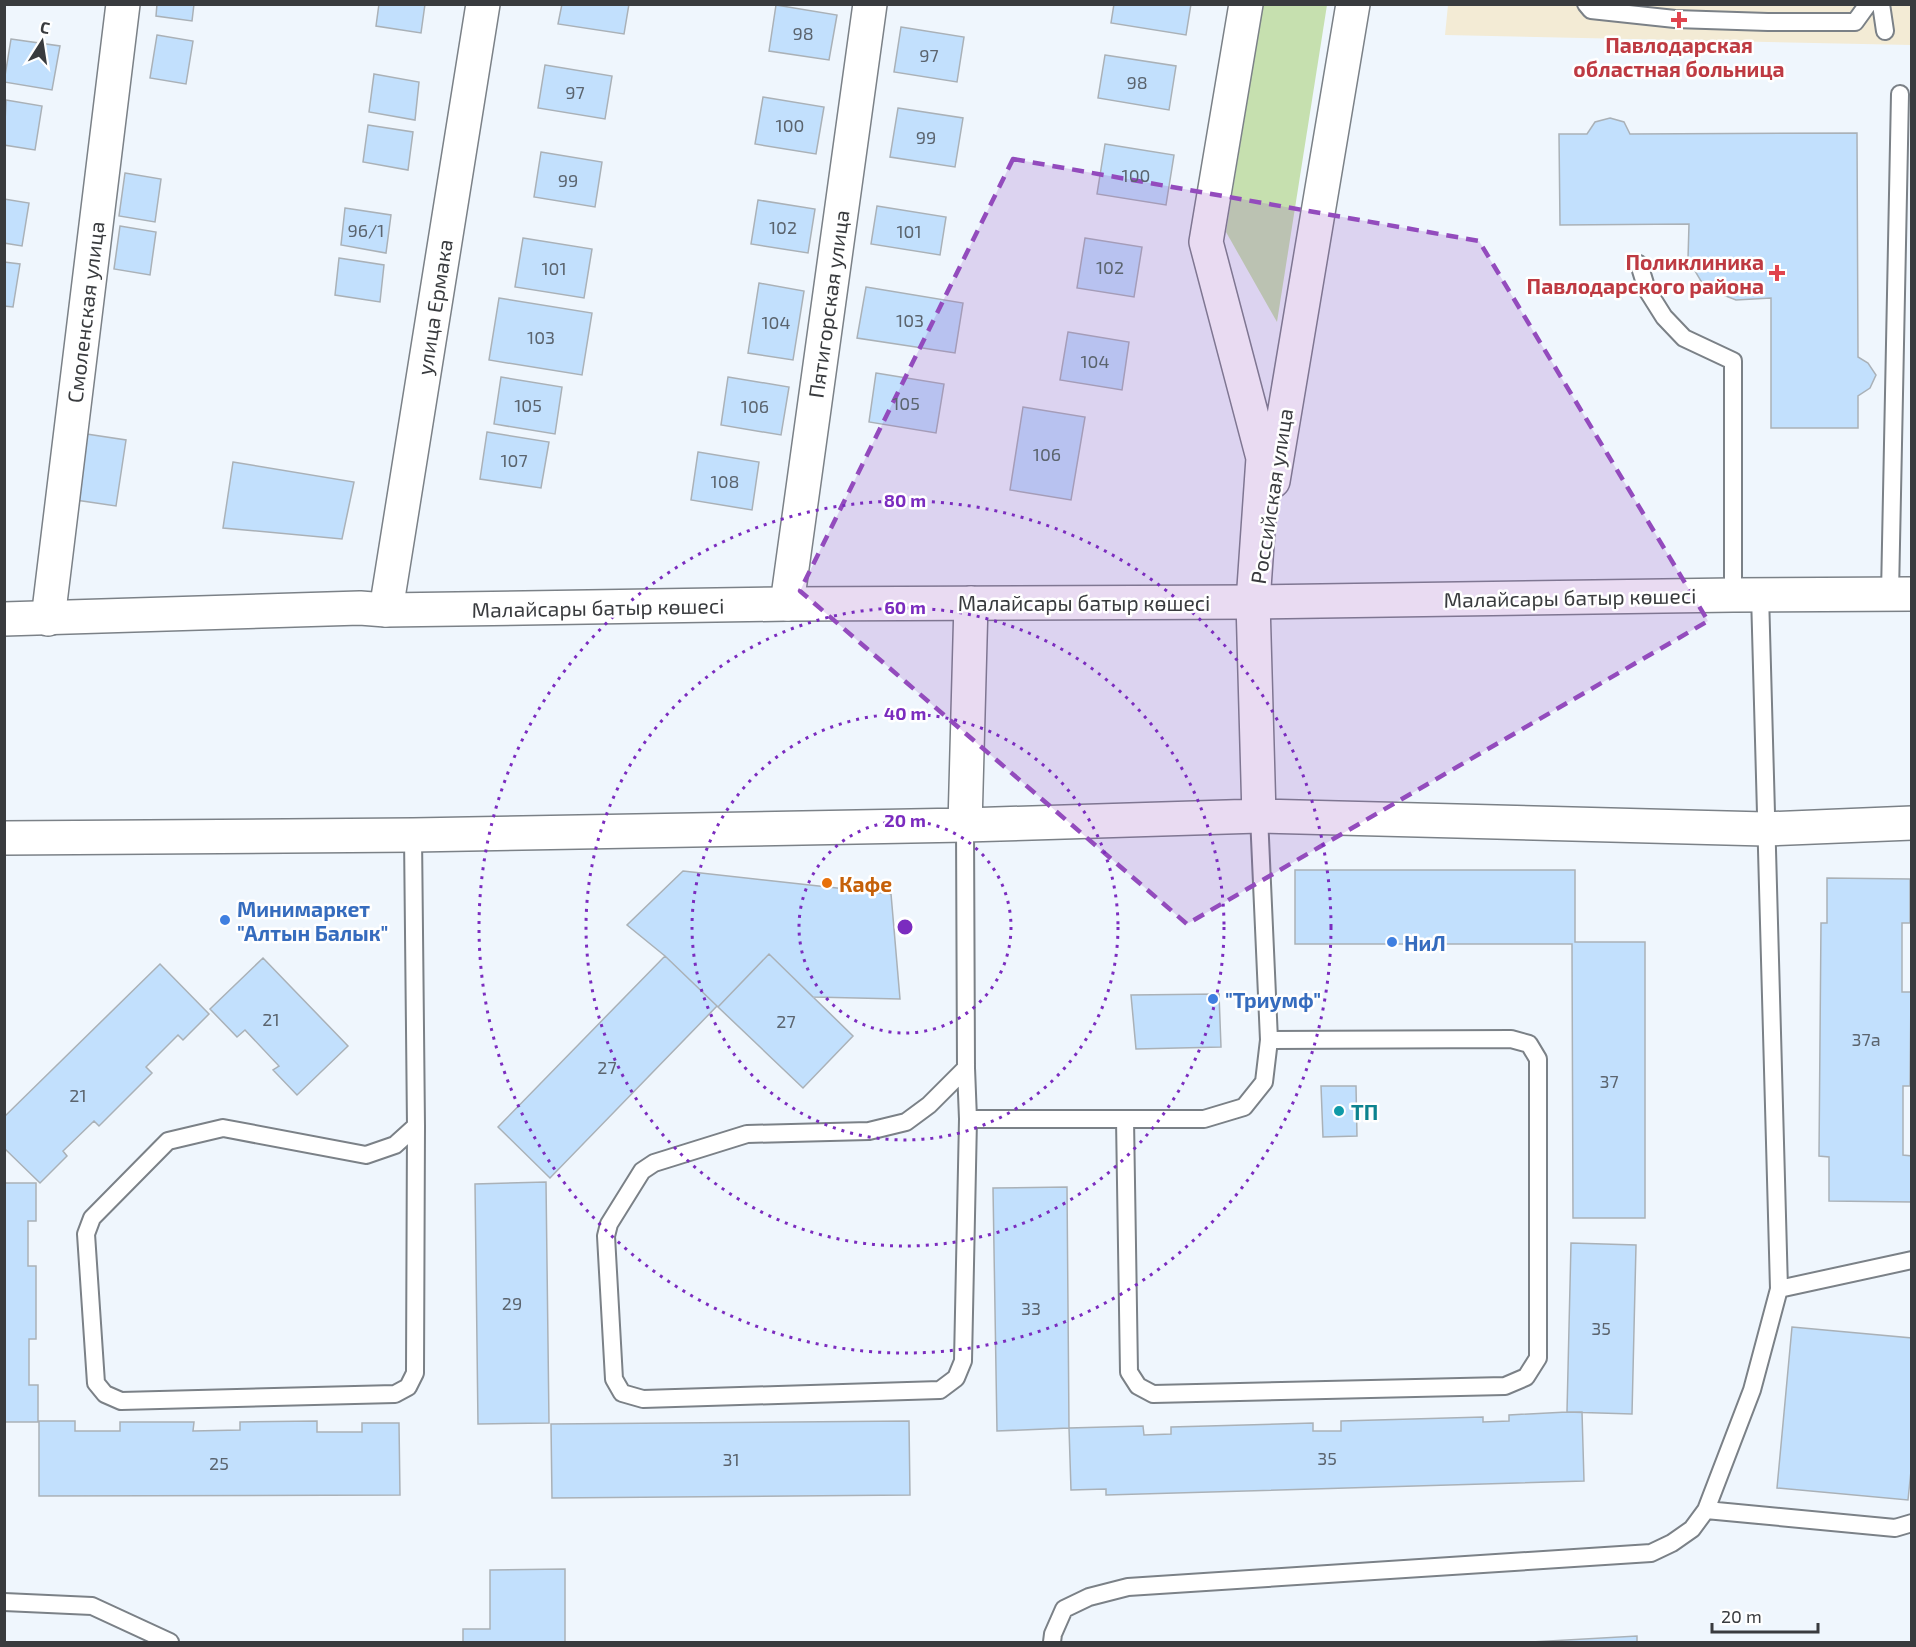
<svg xmlns="http://www.w3.org/2000/svg" width="1916" height="1647" font-family="'Exo 2',sans-serif">
	<style>
		.medical { fill: #f3ebd5 }
		.green { fill: #c6e0af }
		.building { fill: #c2e0fd; stroke: #aab1b7; stroke-width: 1.5 }
		.lines { fill: none; stroke-linecap: round; stroke-linejoin: round }
		.service-casing { stroke: #7b8187; stroke-width: 20 }
		.minor-casing { stroke: #7b8187; stroke-width: 36 }
		.tertiary-casing { stroke: #7b8187; stroke-width: 36 }
		.primary-casing { stroke: #7b8187; stroke-width: 36 }
		.service { stroke: #fff; stroke-width: 16 }
		.minor { stroke: #fff; stroke-width: 33 }
		.tertiary { stroke: #fff; stroke-width: 33 }
		.primary { stroke: #fff; stroke-width: 33 }
		.marked { fill: #934bbd; fill-opacity: 0.2; stroke: #934bbd; stroke-width: 4.5; stroke-dasharray: 12 8; stroke-linejoin: round }
		.ring { fill: none; stroke: #7b2cbf; stroke-width: 3; stroke-dasharray: 3 6 }
		.health-dot { fill: #e0444e; stroke: #fff; stroke-width: 2 }
		.food-dot { fill: #e8710a; stroke: #fff; stroke-width: 2 }
		.shop-dot { fill: #3f7fe0; stroke: #fff; stroke-width: 2 }
		.culture-dot { fill: #0f9aa8; stroke: #fff; stroke-width: 2 }
		.labels { text-anchor: middle; dominant-baseline: central; stroke-width: 5; stroke-linejoin: round; paint-order: stroke }
		.number-label { font-size: 18px; fill: #5b646e }
		.health-label { font-size: 21px; font-weight: bold; fill: #be3a42; stroke: #fff }
		.street-label { font-size: 21px; fill: #393b3e; stroke: #fff }
		.food-label { font-size: 21px; font-weight: bold; fill: #c56008; stroke: #fff; text-anchor: start }
		.shop-label { font-size: 21px; font-weight: bold; fill: #366cbe; stroke: #fff; text-anchor: start }
		.culture-label { font-size: 21px; font-weight: bold; fill: #0d838f; stroke: #fff; text-anchor: start }
		.centre { fill: #7b2cbf; stroke: #fff; stroke-width: 3 }
		.ring-label { font-size: 18px; text-anchor: middle; font-weight: bold; fill: #7b2cbf; stroke: #fff; stroke-width: 5; stroke-linejoin: round; paint-order: stroke }
	</style>
	<rect width="100%" height="100%" fill="#eff6fd"/>
	<path class="medical" d="M1448,5H1911V45L1445,35Z"/>
	<path class="green" d="M1263,5H1327L1277,322L1226,232Z"/>
	<path class="building" d="M157,4H194L192,21L156,16Z
		M379,4H425L421,33L376,26Z
		M562,4H629L624,34L558,24Z
		M1114,4H1191L1186,35L1111,23Z
		M776,5L837,15L829,60L769,51Z
		M901,27L964,37L957,82L894,72Z
		M157,35L193,41L186,84L150,78Z
		M11,39L60,46L52,90L4,82Z
		M1105,55L1176,66L1169,110L1098,98Z
		M545,65L612,76L605,119L538,108Z
		M374,74L419,82L415,120L369,112Z
		M763,97L824,107L816,154L755,144Z
		M6,100L42,106L35,150L4,145Z
		M898,108L963,118L955,167L890,157Z
		M1610,118L1624,122L1630,134L1857,133L1858,357L1868,363L1876,375L1870,388L1858,396V428H1771V298L1736,300L1705,288L1688,259L1689,224L1560,225L1559,134H1587L1595,122Z
		M368,125L413,132L408,170L363,162Z
		M1105,144L1174,155L1166,205L1097,194Z
		M541,152L602,162L595,207L534,197Z
		M125,173L161,179L155,222L119,216Z
		M4,199L29,203L22,246L4,243Z
		M758,200L815,209L808,253L751,244Z
		M877,206L946,217L940,255L871,244Z
		M345,208L391,215L386,253L341,245Z
		M120,226L156,232L150,275L114,269Z
		M523,238L592,249L584,298L515,287Z
		M1085,238L1142,247L1134,297L1077,288Z
		M339,258L384,265L380,302L335,295Z
		M4,262L20,264L13,307L4,306Z
		M759,283L804,291L793,360L748,353Z
		M866,287L963,303L955,353L857,338Z
		M499,298L592,313L582,375L489,360Z
		M1068,332L1129,342L1122,390L1060,380Z
		M876,373L944,384L936,433L869,422Z
		M501,377L562,387L555,434L494,424Z
		M728,377L789,387L781,435L721,425Z
		M1023,407L1085,417L1071,500L1010,490Z
		M487,432L549,442L541,488L480,479Z
		M80,433L126,440L116,506L69,499Z
		M698,452L759,462L752,510L691,500Z
		M233,462L354,482L342,539L223,528Z
		M1295,870H1575V942H1645V1218H1573L1572,944H1295Z
		M683,871L891,894L900,999L813,997L769,954L718,1007L665,956L627,925Z
		M1827,878L1910,879V923H1902V992H1911L1910,1086H1903V1155L1912,1156V1202L1829,1201V1157L1819,1156L1821,923H1827Z
		M769,954L853,1036L803,1088L718,1007Z
		M665,956L717,1006L550,1178L498,1127Z
		M263,958L348,1046L297,1095L273,1070L279,1066L245,1030L237,1037L210,1009Z
		M160,964L209,1014L183,1040L178,1035L146,1067L152,1073L99,1126L94,1121L63,1151L67,1156L40,1183L4,1148V1117Z
		M1219,994L1221,1047L1136,1049L1131,995Z
		M1321,1086H1356L1357,1136L1323,1137Z
		M546,1182L549,1423L478,1424L475,1184Z
		M4,1183H36V1221H28V1266H36V1339H29V1385H38V1422H4Z
		M1067,1187L1069,1428L997,1431L993,1188Z
		M1571,1243L1636,1245L1632,1414L1567,1412Z
		M1792,1327L1912,1338V1461L1908,1500L1777,1488Z
		M1567,1412H1582L1584,1481L1106,1495V1489L1071,1490L1069,1428L1143,1426L1144,1435L1171,1434V1427L1313,1423V1431H1341V1421L1483,1417V1422L1509,1421V1415Z
		M39,1421H75V1431H120V1422H194L193,1431L240,1430V1422L317,1421V1432H362V1423H399L400,1495L39,1496Z
		M909,1421L910,1495L552,1498L551,1424Z
		M565,1569V1642H463V1629H490V1570Z
		M1637,1636V1642H1531Z"/>
	<g class="lines">
		<g class="service-casing">
			<path id="service" d="M1586,4L1591,10L1675,19L1768,22H1855L1868,4
				M1881,4L1885,31
				M1639,264L1647,290L1664,317L1684,338L1733,361V595
				M1890,594L1900,94
				M965,825L966,1068L968,1119H1204L1244,1107L1264,1082L1269,1040L1259,816
				M413,835L416,1126L415,1373L408,1387L395,1394L121,1401L105,1394L96,1383L86,1234L92,1218L168,1141L223,1128L366,1155L395,1145L416,1126
				M966,1068L929,1105L906,1122L869,1131L747,1134L654,1163L642,1171L609,1224L606,1236L614,1379L622,1393L643,1399L940,1390L956,1378L963,1361L968,1119
				M1125,1119L1129,1372L1138,1386L1153,1394L1505,1386L1526,1377L1538,1358V1059L1529,1044L1511,1039L1269,1040
				M1779,1289L1912,1260
				M1706,1510L1895,1528L1912,1523
				M4,1602L92,1606L170,1642
				M1052,1642L1053,1634L1064,1609L1089,1597L1128,1587L1651,1553L1672,1543L1692,1529L1706,1510L1752,1390L1779,1289L1760,594"/>
		</g>
		<g class="minor-casing">
			<path id="minor" d="M1253,602L1259,816
				M787,604L870,4
				M386,610L483,4
				M48,619L123,4
				M965,825L971,603
				M4,838L413,835L965,825L1259,816L1765,829L1912,823"/>
		</g>
		<g class="tertiary-casing">
			<path id="tertiary" d="M1246,4L1206,242L1263,458L1253,602
				M1273,481L1353,4"/>
		</g>
		<g class="primary-casing">
			<path id="primary" d="M4,619L360,608L386,610L787,604L1253,602L1733,595L1912,594"/>
		</g>
		<use href="#service" class="service"/>
		<use href="#minor" class="minor"/>
		<use href="#tertiary" class="tertiary"/>
		<use href="#primary" class="primary"/>
	</g>
	<path class="marked" d="M1013,159L1479,241L1708,621L1187,924L800,591Z"/>
	<g class="ring">
		<circle cx="905" cy="927" r="106"/>
		<circle cx="905" cy="927" r="213"/>
		<circle cx="905" cy="927" r="319"/>
		<circle cx="905" cy="927" r="426"/>
	</g>
	<g class="health-dot">
		<path d="M1676 11h6v6h6v6h-6v6h-6v-6h-6v-6h6z"/>
		<path d="M1774 264h6v6h6v6h-6v6h-6v-6h-6v-6h6z"/>
	</g>
	<circle class="food-dot" cx="827" cy="883" r="6"/>
	<g class="shop-dot">
		<circle cx="225" cy="920" r="6"/>
		<circle cx="1392" cy="942" r="6"/>
		<circle cx="1213" cy="999" r="6"/>
	</g>
	<circle class="culture-dot" cx="1339" cy="1111" r="6"/>
	<g class="labels">
		<g class="number-label">
			<text x="803" y="33">98</text>
			<text x="929" y="55">97</text>
			<text x="1137" y="82">98</text>
			<text x="575" y="92">97</text>
			<text x="790" y="125">100</text>
			<text x="926" y="137">99</text>
			<text x="1136" y="175">100</text>
			<text x="568" y="180">99</text>
			<text x="783" y="227">102</text>
			<text x="366" y="230">96/1</text>
			<text x="909" y="231">101</text>
			<text x="1110" y="267">102</text>
			<text x="554" y="268">101</text>
			<text x="910" y="320">103</text>
			<text x="776" y="322">104</text>
			<text x="541" y="337">103</text>
			<text x="1095" y="361">104</text>
			<text x="906" y="403">105</text>
			<text x="528" y="405">105</text>
			<text x="755" y="406">106</text>
			<text x="1047" y="454">106</text>
			<text x="514" y="460">107</text>
			<text x="725" y="481">108</text>
			<text x="271" y="1019">21</text>
			<text x="786" y="1021">27</text>
			<text x="1866" y="1039">37а</text>
			<text x="607" y="1067">27</text>
			<text x="1609" y="1081">37</text>
			<text x="78" y="1095">21</text>
			<text x="512" y="1303">29</text>
			<text x="1031" y="1308">33</text>
			<text x="1601" y="1328">35</text>
			<text x="1327" y="1458">35</text>
			<text x="731" y="1459">31</text>
			<text x="219" y="1463">25</text>
		</g>
		<g class="health-label">
			<text x="1679" y="44">Павлодарская<tspan x="1679" dy="24">областная больница</tspan></text>
			<text x="1764" y="261" text-anchor="end">Поликлиника<tspan x="1764" dy="24">Павлодарского района</tspan></text>
		</g>
		<g class="street-label">
			<text transform="translate(828 304) rotate(-82)">Пятигорская улица</text>
			<text transform="translate(434 307) rotate(-81)">улица Ермака</text>
			<text transform="translate(85 312) rotate(-83)">Смоленская улица</text>
			<text transform="translate(1271 496) rotate(-81)">Российская улица</text>
			<text transform="translate(1570 597) rotate(-1)">Малайсары батыр көшесі</text>
			<text x="1084" y="602">Малайсары батыр көшесі</text>
			<text transform="translate(598 607) rotate(-1)">Малайсары батыр көшесі</text>
		</g>
		<g class="food-label">
			<text x="839" y="883">Кафе</text>
		</g>
		<g class="shop-label">
			<text x="237" y="908">Минимаркет<tspan x="237" dy="24">"Алтын Балык"</tspan></text>
			<text x="1404" y="942">НиЛ</text>
			<text x="1225" y="999">"Триумф"</text>
		</g>
		<g class="culture-label">
			<text x="1351" y="1111">ТП</text>
		</g>
	</g>
	<circle cx="905" cy="927" r="9" class="centre"/>
	<g class="ring-label">
		<text x="905" y="507">80 m</text>
		<text x="905" y="614">60 m</text>
		<text x="905" y="720">40 m</text>
		<text x="905" y="827">20 m</text>
	</g>
	<rect width="1916" height="1647" fill="none" stroke="#393b3e" stroke-width="12"/>
	<g transform="translate(42 42) rotate(12)" stroke="#ffffff" stroke-width="4.5" paint-order="stroke">
	<path d="M0-4.5L10 22L0 15L-10 22Z" fill="#393b3e"/>
	<text y="-9" font-size="16" font-weight="bold" text-anchor="middle" fill="#393b3e">С</text>
	</g>
	<path d="M1712 1623v9h106v-9" fill="none" stroke="#393b3e" stroke-width="3"/>
	<text x="1721" y="1623" font-size="18" fill="#393b3e" stroke="#ffffff" stroke-width="4.5" paint-order="stroke">20 m</text>
</svg>
